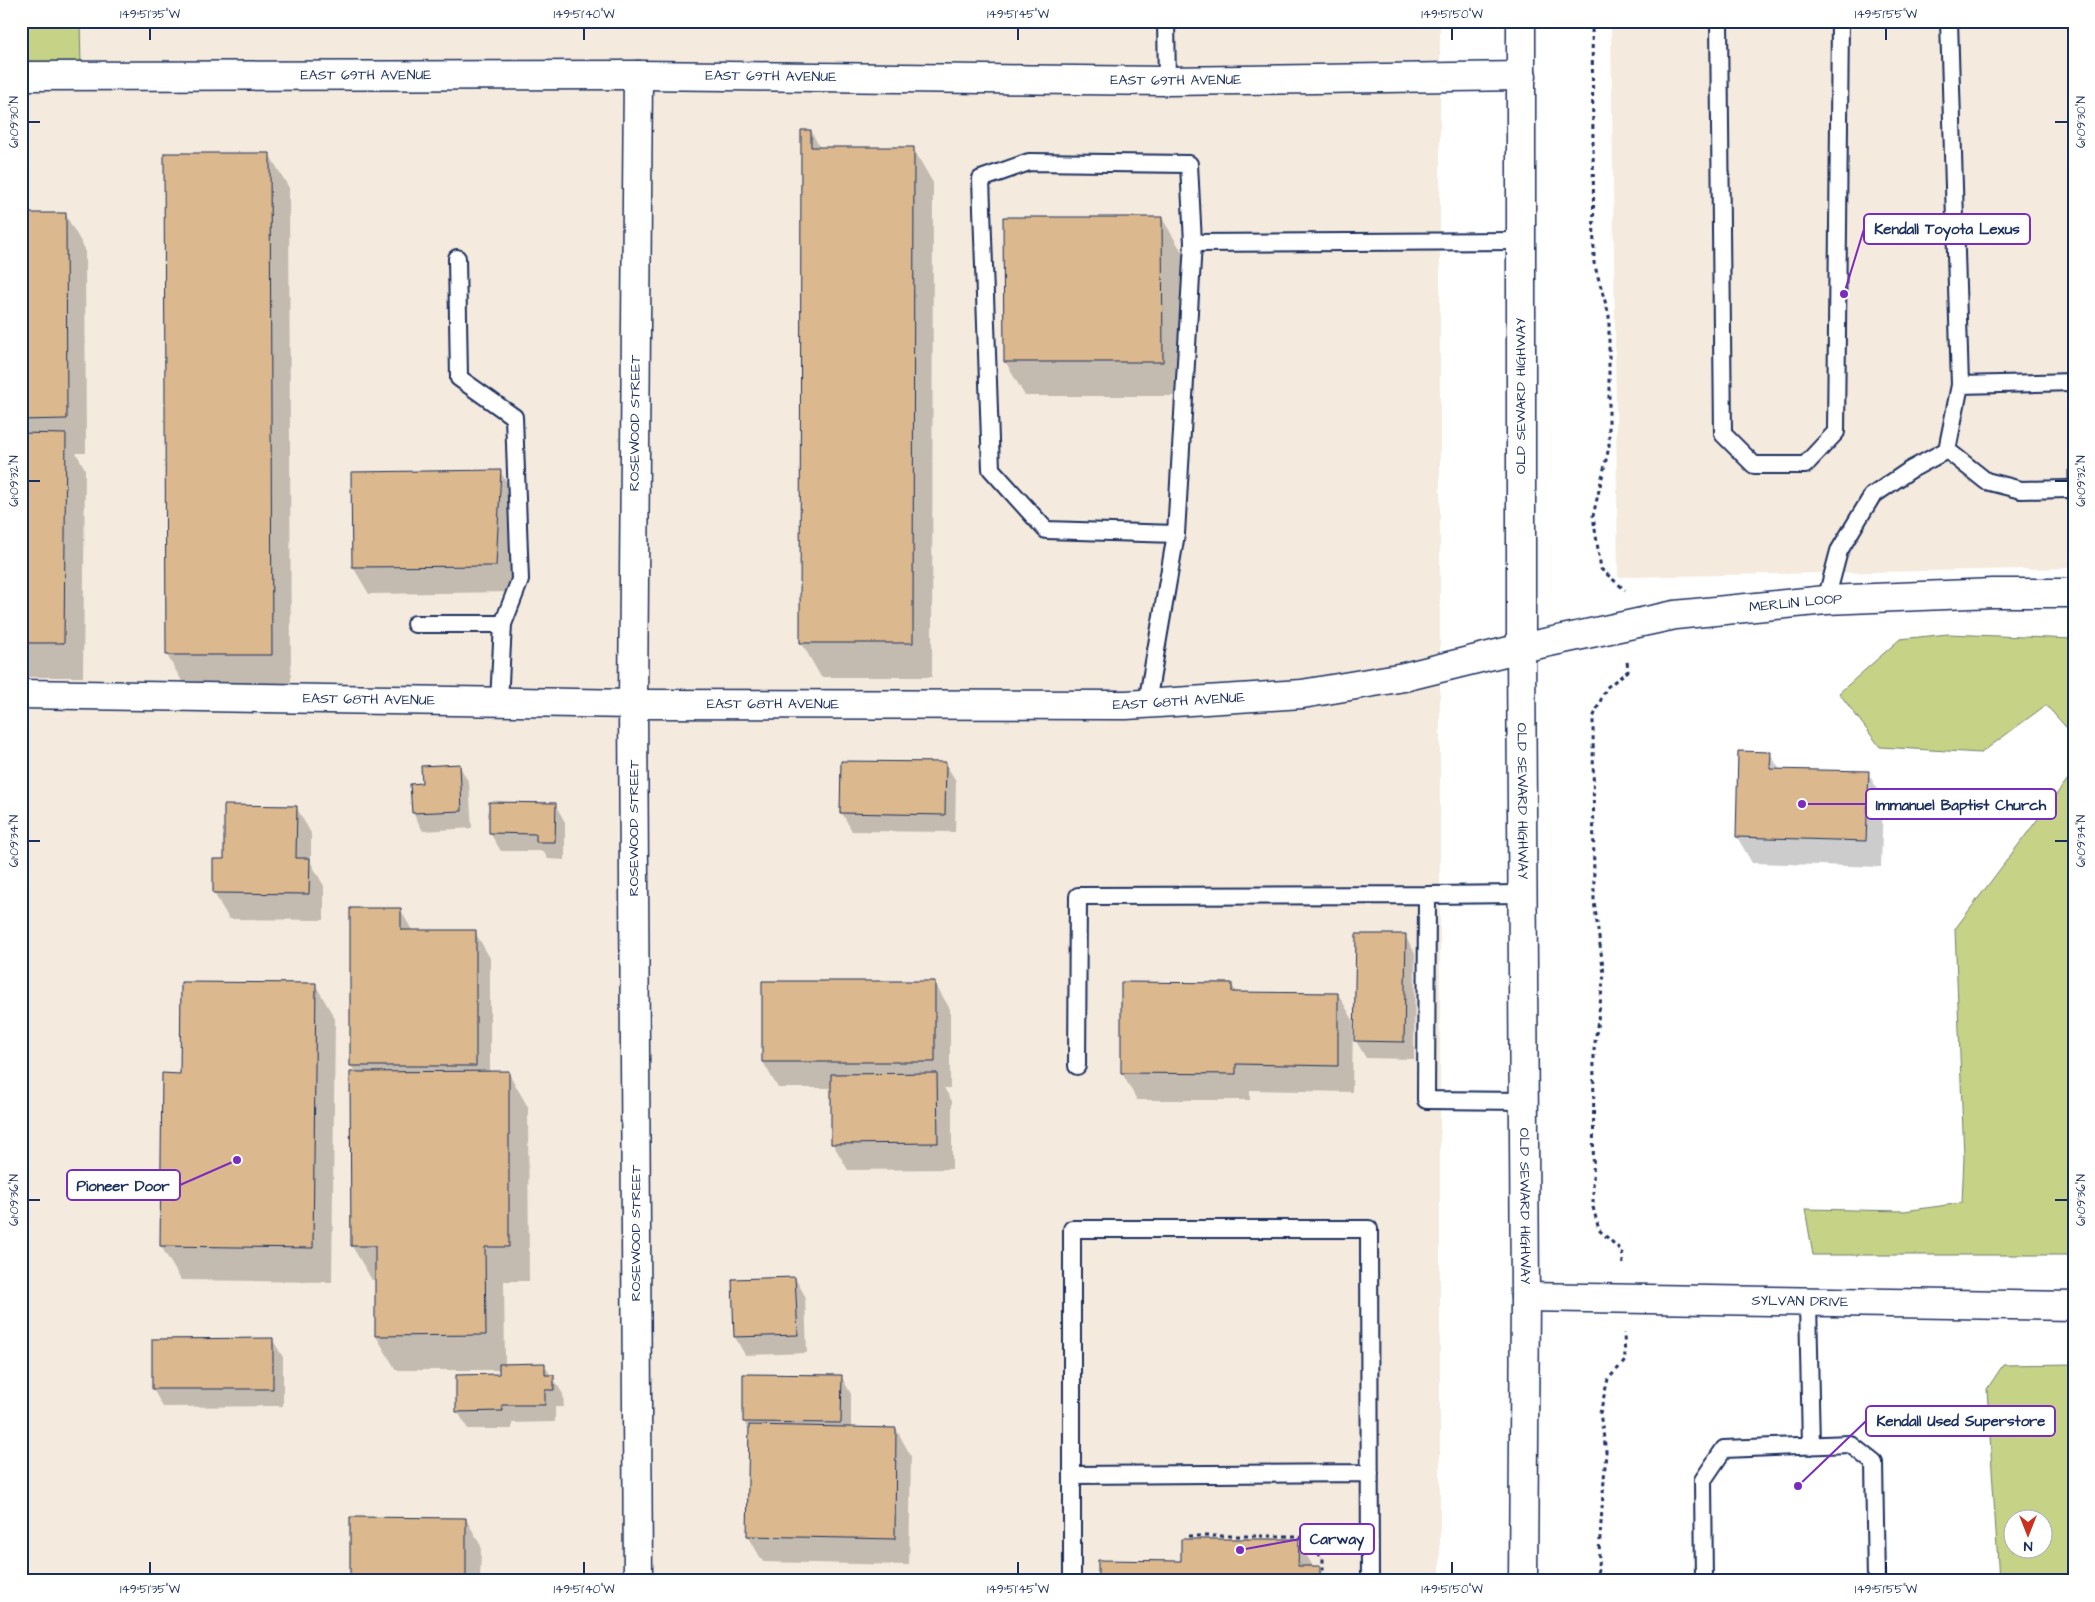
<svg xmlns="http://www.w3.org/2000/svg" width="2095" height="1602" font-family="'Architects Daughter',sans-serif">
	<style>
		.built { fill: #f4eadd }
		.green { fill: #c6d285; stroke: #708072; fill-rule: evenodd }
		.shadow { fill: #0003 }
		.building { fill: #dbb88d; stroke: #1b2f5e }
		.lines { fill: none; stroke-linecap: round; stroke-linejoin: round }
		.lane-casing { stroke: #1b2f5e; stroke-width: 20 }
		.street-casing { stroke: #1b2f5e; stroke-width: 31 }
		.secondary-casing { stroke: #1b2f5e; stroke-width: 31 }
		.path { stroke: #1b2f5e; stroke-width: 3; stroke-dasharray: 4 4; stroke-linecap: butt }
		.lane { stroke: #fff; stroke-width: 16 }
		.street { stroke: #fff; stroke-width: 28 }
		.secondary { stroke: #fff; stroke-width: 28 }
		.ticks { fill: none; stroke: #1b2f5e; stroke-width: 2 }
		.labels { text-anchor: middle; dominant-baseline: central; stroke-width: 5; stroke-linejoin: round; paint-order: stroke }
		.street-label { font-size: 14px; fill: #1b2f5e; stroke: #fff }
		.leader { fill: none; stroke: #7b2cbf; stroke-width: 2 }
		.callout-dot { fill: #7b2cbf; stroke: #fff; stroke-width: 2 }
		.callout { fill: #fff; stroke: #7b2cbf; stroke-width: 2 }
		.callout-label { font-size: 15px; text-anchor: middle; font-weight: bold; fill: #1b2f5e }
		.neatline { fill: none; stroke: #1b2f5e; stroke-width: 2 }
		.ticks-label { font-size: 12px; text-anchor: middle; fill: #1b2f5e }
	</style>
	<rect width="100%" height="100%" fill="#fff"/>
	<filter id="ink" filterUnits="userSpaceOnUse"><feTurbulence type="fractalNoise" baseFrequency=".02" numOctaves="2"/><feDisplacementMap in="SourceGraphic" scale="10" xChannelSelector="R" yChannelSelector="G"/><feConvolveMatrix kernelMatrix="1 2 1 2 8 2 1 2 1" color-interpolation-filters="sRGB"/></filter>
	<g filter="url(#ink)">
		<path class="built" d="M21,21H1440V1581H21Z
			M1611,21H2074V568L1618,577Z"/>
		<path class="green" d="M21,21H80L81,69L21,70Z
			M1948,634L2074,639V736L2046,705L1981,753L1880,747L1839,693L1900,639Z
			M2074,771V1255H1813L1805,1209L1904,1211L1962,1203L1964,1157L1955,929Z
			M2074,1364V1581H1999L1987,1389L2003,1365ZM2012,1520H2042V1550H2012Z"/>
		<path class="shadow" d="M811,131L820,148H913L933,183L932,677H821L801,642Z
			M269,154L289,188L291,689L187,690L167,655L165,155Z
			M21,214H65L85,249L86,453H76L85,469L83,677H21Z
			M1162,218L1182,252V396H1025L1005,361Z
			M500,471L515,497L510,592L369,594L353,567L352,473Z
			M2074,472V514L2069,506Z
			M1770,753L1780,770L1868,773L1883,799L1881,867L1752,863L1737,837Z
			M945,763L956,781L955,832L852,831L842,813Z
			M459,765L469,783L472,828L423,831L413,813L412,785L423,784Z
			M491,804H555L565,822V860L548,859L543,851H501L490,833Z
			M296,807L311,833V863L324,886V920L229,919L214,893L225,861Z
			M400,909L413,932H475L490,958V1072H508L528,1107L529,1281H504L505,1365H544L563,1394L564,1407H555V1422L512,1423V1429H468L458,1412L500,1376V1370H396L376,1336V1280H372L352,1246L355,1073L351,1065Z
			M1405,936L1415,953L1414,1059L1366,1058L1356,1041Z
			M763,982H934L950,1009V1088H944L952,1101V1169L848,1170L833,1144L832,1088H778L763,1062Z
			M1123,983L1231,984L1237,993L1338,994L1353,1020L1352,1092L1250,1090V1100H1137L1122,1073Z
			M315,984L335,1019L332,1282L181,1280L161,1246L181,1075Z
			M795,1278L805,1296L807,1353L745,1355L735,1337L733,1280Z
			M272,1339L283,1357V1406L163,1407L153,1389Z
			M841,1376L851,1394V1428L896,1429L911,1456L909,1565L763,1562L748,1536L750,1432L744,1422Z
			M466,1519L481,1546L480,1581H351Z
			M1298,1541L1314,1568H1319L1326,1581H1099Z"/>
		<path class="building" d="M801,130H811V147H914L913,643H800Z
			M164,153H270L272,655H166Z
			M21,213H66L67,419L21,420Z
			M1003,217H1162L1163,362H1004Z
			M21,433L66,434L64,643H21Z
			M501,470L496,566L352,567L351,472Z
			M2068,470H2074V507H2068Z
			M1738,751L1771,752L1770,769L1869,771L1866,841L1736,837Z
			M841,761L946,762L945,815L840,813Z
			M460,764L462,811L412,813L410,784L422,783L421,766Z
			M489,802L556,803L555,842H536V834L489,833Z
			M224,805L297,806L296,858H310L309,894L213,893V859H224Z
			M350,908H401V930H476V1066H350Z
			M1356,934H1406L1404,1042L1354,1041Z
			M762,981H935V1062H762Z
			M181,982L316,983L313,1248L160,1246L162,1073L180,1074Z
			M1121,982L1232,983V992L1338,993V1066L1236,1064V1074L1121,1073Z
			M509,1071V1247H485L486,1335L375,1336V1246H351L350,1072Z
			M937,1073L938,1143L831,1144V1074Z
			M795,1277L798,1335L734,1337L732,1279Z
			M273,1338V1389H152V1339Z
			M545,1363V1375H554V1390H545V1405H502L503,1411L456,1412V1375L499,1374V1364Z
			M743,1374L842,1375L841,1423L743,1422Z
			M749,1425L896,1428L895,1539L747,1536Z
			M350,1517L466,1518V1581H350Z
			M1181,1539H1299L1298,1566H1320V1581H1098V1560L1181,1561Z"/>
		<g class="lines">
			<g class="lane-casing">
				<path id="lane" d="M1166,21L1167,81
					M1719,21L1723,434L1754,465H1805L1836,432L1840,21
					M1949,21L1960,385L2074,382
					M1193,243L1521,241
					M457,258L459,378L514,417L520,580L503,624
					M1947,450L1986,481L2021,490L2068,489
					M1826,600L1839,551L1872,496L1910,470L1947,450L1960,385
					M415,624H503L499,702
					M1147,703L1176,534L1193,243L1189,164L1029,162L981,179L991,469L1046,530L1176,534
					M1523,894L1427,895L1426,1100L1524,1101
					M1077,1066L1078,896L1427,895
					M1808,1302L1811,1446
					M1072,1475L1370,1473
					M1072,1581V1229H1369L1370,1581
					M1704,1581L1703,1480L1724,1449L1850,1444L1874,1463L1876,1581"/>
			</g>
			<g class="street-casing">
				<g id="street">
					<path id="s1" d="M21,76L638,75L1167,81L1522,76"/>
					<path id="s2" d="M21,694L633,704L1126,705L1302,694L1404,677L1521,648L1675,615L1826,600L1993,593H2074"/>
					<path id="s3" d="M1525,1297L2074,1306"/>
					<path id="s4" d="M638,1581L633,704L638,75"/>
				</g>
			</g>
			<g class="secondary-casing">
				<g id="secondary">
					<path id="s5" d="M1521,21V648L1525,1297L1523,1581"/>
				</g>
			</g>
			<path class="path" d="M1592,21L1594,263L1609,315V447L1593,516L1601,569L1625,590
				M1623,1264L1622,1251L1599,1230L1593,1207L1594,1050L1604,974L1594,901L1593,718L1606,688L1628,671L1627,661
				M1188,1536H1299L1323,1558V1581
				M1597,1581L1606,1451L1600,1413L1608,1379L1625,1361L1624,1333"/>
			<use href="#lane" class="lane"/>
			<use href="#street" class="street"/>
			<use href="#secondary" class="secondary"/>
		</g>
	</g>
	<path class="ticks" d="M150,28V40M584,28V40M1018,28V40M1452,28V40M1886,28V40M28,122H40M2055,122H2068M28,481H40M2055,481H2068M28,841H40M2055,841H2068M28,1200H40M2055,1200H2068M150,1562V1574M584,1562V1574M1018,1562V1574M1452,1562V1574M1886,1562V1574"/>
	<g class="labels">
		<g class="street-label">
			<text stroke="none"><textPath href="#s1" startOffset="345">EAST 69TH AVENUE</textPath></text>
			<text stroke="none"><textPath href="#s1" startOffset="750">EAST 69TH AVENUE</textPath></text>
			<text stroke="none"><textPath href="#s1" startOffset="1155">EAST 69TH AVENUE</textPath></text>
			<text transform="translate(1521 396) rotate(-90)">OLD SEWARD HIGHWAY</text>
			<text stroke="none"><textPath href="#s4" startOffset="1158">ROSEWOOD STREET</textPath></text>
			<text stroke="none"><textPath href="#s2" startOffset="1784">MERLIN LOOP</textPath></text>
			<text stroke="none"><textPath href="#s2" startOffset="348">EAST 68TH AVENUE</textPath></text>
			<text stroke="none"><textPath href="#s2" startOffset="1158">EAST 68TH AVENUE</textPath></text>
			<text stroke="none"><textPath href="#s2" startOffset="752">EAST 68TH AVENUE</textPath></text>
			<text stroke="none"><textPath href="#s5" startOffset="780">OLD SEWARD HIGHWAY</textPath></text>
			<text transform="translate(634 828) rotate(-90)">ROSEWOOD STREET</text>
			<text stroke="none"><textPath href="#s5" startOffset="1185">OLD SEWARD HIGHWAY</textPath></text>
			<text transform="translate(636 1233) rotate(-90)">ROSEWOOD STREET</text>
			<text stroke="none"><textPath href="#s3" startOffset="275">SYLVAN DRIVE</textPath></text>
		</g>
	</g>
	<path class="leader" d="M1844 294L1864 229M1802 804L1866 804M237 1160L180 1185M1798 1486L1866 1421M1240 1550L1300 1539"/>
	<g class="callout-dot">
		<circle cx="1844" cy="294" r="5"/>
		<circle cx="1802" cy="804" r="5"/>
		<circle cx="237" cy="1160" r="5"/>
		<circle cx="1798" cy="1486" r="5"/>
		<circle cx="1240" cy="1550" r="5"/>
	</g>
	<g class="callout">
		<rect x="1864" y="214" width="166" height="30" rx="5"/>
		<rect x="1866" y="789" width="190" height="30" rx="5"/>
		<rect x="67" y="1170" width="113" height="30" rx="5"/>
		<rect x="1866" y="1406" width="189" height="30" rx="5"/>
		<rect x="1300" y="1524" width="74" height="30" rx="5"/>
	</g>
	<g class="callout-label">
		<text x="1947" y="234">Kendall Toyota Lexus</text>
		<text x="1961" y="810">Immanuel Baptist Church</text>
		<text x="123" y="1191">Pioneer Door</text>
		<text x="1961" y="1426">Kendall Used Superstore</text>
		<text x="1337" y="1544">Carway</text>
	</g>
	<rect width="2095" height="1602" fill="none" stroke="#fff" stroke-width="55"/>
	<g transform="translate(2028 1534) rotate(180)"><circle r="24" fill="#ffffff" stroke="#a4acbf"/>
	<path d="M0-4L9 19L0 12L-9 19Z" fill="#c8321e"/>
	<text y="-8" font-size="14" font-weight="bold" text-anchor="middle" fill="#1b2f5e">N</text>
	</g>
	<rect x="28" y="28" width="2040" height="1546" class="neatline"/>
	<g class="ticks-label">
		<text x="150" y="18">149°51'35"W</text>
		<text x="584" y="18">149°51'40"W</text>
		<text x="1018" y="18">149°51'45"W</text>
		<text x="1452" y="18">149°51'50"W</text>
		<text x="1886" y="18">149°51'55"W</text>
		<text transform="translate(2081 122) rotate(-90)" y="4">61°09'30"N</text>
		<text transform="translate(14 122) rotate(-90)" y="4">61°09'30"N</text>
		<text transform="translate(2081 481) rotate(-90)" y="4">61°09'32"N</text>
		<text transform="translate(14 481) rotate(-90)" y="4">61°09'32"N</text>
		<text transform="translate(2081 841) rotate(-90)" y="4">61°09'34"N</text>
		<text transform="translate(14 841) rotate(-90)" y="4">61°09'34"N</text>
		<text transform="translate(2081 1200) rotate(-90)" y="4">61°09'36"N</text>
		<text transform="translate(14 1200) rotate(-90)" y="4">61°09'36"N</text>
		<text x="150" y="1593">149°51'35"W</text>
		<text x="584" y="1593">149°51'40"W</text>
		<text x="1018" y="1593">149°51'45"W</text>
		<text x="1452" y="1593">149°51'50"W</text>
		<text x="1886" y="1593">149°51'55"W</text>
	</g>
</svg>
